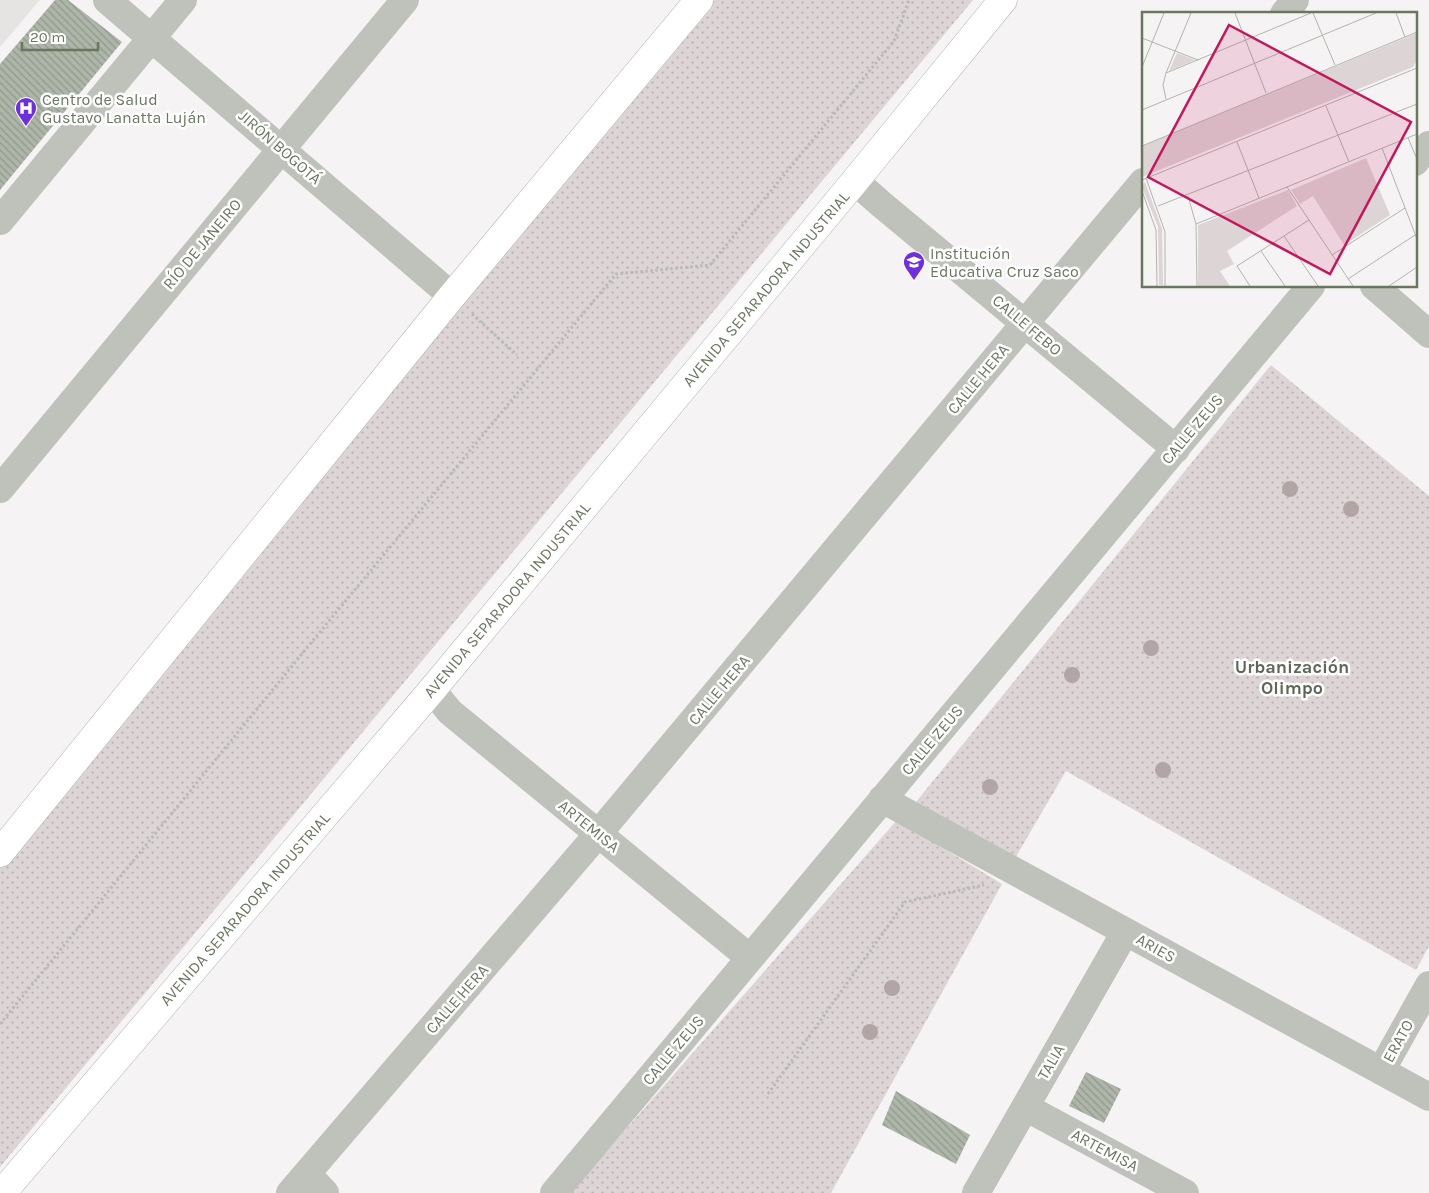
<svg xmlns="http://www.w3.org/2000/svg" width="1429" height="1193" font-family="Karla,sans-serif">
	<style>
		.built { fill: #e5e4e3 }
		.park { fill: url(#park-dots) }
		.building { fill: url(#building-back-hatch) }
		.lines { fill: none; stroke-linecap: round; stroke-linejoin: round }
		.major-casing { stroke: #b2b7ae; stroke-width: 29 }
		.path { stroke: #b7bbb5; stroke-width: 3; stroke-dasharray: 2.5 2.5; stroke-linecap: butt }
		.minor { stroke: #bec2ba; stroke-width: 28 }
		.major { stroke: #fff; stroke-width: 28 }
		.tree { fill: #b2a5a6 }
		.labels { text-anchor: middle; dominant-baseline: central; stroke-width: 5; stroke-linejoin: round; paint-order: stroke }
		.poi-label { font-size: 16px; fill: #68775e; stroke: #fff; text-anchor: start }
		.street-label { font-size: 16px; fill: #68775e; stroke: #fff }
		.neighbourhood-label { font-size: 18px; font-weight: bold; fill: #5c6854; stroke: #fff }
		.inset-road { fill: none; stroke: #b0b6ab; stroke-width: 1 }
		.view { fill: #c2185b; fill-opacity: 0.15; stroke: #c2185b; stroke-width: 2.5 }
		.inset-edge { fill: none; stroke: #68775e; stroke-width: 2.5 }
	</style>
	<defs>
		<pattern id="park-dots" width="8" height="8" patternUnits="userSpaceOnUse" patternTransform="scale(1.25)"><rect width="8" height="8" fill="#ddd4d6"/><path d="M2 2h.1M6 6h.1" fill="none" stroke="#b7b1b1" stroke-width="1.8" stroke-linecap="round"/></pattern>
		<pattern id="building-back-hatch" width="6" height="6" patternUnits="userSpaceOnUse" patternTransform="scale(1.25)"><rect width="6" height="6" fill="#aeb5a9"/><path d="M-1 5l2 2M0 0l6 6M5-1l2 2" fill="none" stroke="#91988d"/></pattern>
	</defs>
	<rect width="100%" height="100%" fill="#f6f3f5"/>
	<path class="built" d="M0,0H40L0,47Z"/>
	<path class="park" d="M714,0H973L0,1167V860Z
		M1271,365L1429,496V946L1416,970L1066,771L1014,860L916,802Z
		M897,820L1002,884L831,1193H570Z"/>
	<path class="building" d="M55,0H68L122,42L0,190V64Z
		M1086,1072L1121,1089L1104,1123L1069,1106Z
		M896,1091L970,1135L956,1164L882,1125Z"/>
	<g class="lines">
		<g class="major-casing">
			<path id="major" d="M0,853L452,296L699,0
				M2,1193L432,690L855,181L1003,0"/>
		</g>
		<path class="path" d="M472,314L517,355
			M0,1024L310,644L616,274L710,265L894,41L909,0
			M768,1094L905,902L984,885"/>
		<path class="minor" d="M107,0L452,296
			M1284,14L1295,0
			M1415,162L1429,145
			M855,181L881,204L1176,449
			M0,221L183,0
			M1374,286L1429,334
			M0,489L405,0
			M432,690L450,712L750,958
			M882,799L1429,1097
			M1381,1071L1429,985
			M1025,1107L1185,1193
			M307,1174L325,1193
			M290,1193L598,834L1143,182
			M554,1193L1311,286
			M976,1193L1125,932"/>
		<use href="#major" class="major"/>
	</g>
	<g class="tree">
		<circle cx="1290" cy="489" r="8"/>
		<circle cx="1351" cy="509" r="8"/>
		<circle cx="1151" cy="648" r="8"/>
		<circle cx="1072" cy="675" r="8"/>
		<circle cx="1163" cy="770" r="8"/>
		<circle cx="990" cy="787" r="8"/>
		<circle cx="892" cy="988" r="8"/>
		<circle cx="870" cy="1032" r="8"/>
	</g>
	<defs>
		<g id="hospital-pin" transform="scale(1.125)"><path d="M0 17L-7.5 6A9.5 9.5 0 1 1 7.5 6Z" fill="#6e30d9" stroke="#fff"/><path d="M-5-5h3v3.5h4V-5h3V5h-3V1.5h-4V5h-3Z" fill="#fff"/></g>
		<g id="school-pin" transform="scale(1.125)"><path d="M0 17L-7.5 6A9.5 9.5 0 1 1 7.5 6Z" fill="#6e30d9" stroke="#fff"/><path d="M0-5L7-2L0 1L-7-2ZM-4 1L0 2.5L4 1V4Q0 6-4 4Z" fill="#fff"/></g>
	</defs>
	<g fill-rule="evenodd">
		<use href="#hospital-pin" x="26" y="108"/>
		<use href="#school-pin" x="914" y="262"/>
	</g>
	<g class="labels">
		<g class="poi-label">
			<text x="42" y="99">Centro de Salud<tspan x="42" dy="18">Gustavo Lanatta Luján</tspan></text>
			<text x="930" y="253">Institución<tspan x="930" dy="18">Educativa Cruz Saco</tspan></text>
		</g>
		<g class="street-label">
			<text transform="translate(280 147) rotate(41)">JIRÓN BOGOTÁ</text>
			<text transform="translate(202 244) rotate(-50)">RÍO DE JANEIRO</text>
			<text transform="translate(766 289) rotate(-50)">AVENIDA SEPARADORA INDUSTRIAL</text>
			<text transform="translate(1027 325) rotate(40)">CALLE FEBO</text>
			<text transform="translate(978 379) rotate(-50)">CALLE HERA</text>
			<text transform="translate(1192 429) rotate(-50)">CALLE ZEUS</text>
			<text transform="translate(507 600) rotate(-50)">AVENIDA SEPARADORA INDUSTRIAL</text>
			<text transform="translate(719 690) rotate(-50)">CALLE HERA</text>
			<text transform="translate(932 740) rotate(-50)">CALLE ZEUS</text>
			<text transform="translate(589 826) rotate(39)">ARTEMISA</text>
			<text transform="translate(245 909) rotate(-49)">AVENIDA SEPARADORA INDUSTRIAL</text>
			<text transform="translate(1156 948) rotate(29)">ARIES</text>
			<text transform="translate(457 999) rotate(-49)">CALLE HERA</text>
			<text transform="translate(1398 1041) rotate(-61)">ERATO</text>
			<text transform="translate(673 1050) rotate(-50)">CALLE ZEUS</text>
			<text transform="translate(1051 1062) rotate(-60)">TALIA</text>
			<text transform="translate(1105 1150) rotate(28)">ARTEMISA</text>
		</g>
		<g class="neighbourhood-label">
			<text x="1292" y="667">Urbanización<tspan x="1292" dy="21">Olimpo</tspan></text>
		</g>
	</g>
	<g transform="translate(1142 12)">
		<rect width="275" height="275" fill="#f6f3f5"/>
		<path d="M3,170L20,217L21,273H17L16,215L0,175Z" fill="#ddd4d6"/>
		<path d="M275,21V48L271,55L0,165V134ZM35,41L53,48L27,59ZM224,146L248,203L202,233L171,184L158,192L149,178ZM146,178L155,194L85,239L92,252L78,259L88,274H56V213Z" fill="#ddd4d6"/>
		<path class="inset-road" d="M93,1L124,81M171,1L193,53M254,1L263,25M0,26L56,48M0,55L22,1M24,61L169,1M24,87L21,73L24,61L49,1M184,94L207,150M0,98L234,1M266,126L275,147M95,130L117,186M0,134L275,20M240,136L275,227M4,166L23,220V274M0,168L275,56M145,175L211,274M0,179L14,218L15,274M46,184L54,212L55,274M16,194L275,92M54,212L275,122M142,224L176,274M119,239L143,274M190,243L263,196M206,267L273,223M108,274L95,254L167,208M247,274L275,255"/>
		<path class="view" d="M87,13L269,110L188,262L6,165Z"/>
		<rect width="275" height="275" class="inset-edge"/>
	</g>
	<path d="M22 42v8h76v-8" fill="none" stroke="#68775e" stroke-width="2.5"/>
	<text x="30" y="42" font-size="15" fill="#68775e" stroke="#ffffff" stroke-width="4" paint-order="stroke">20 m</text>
</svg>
